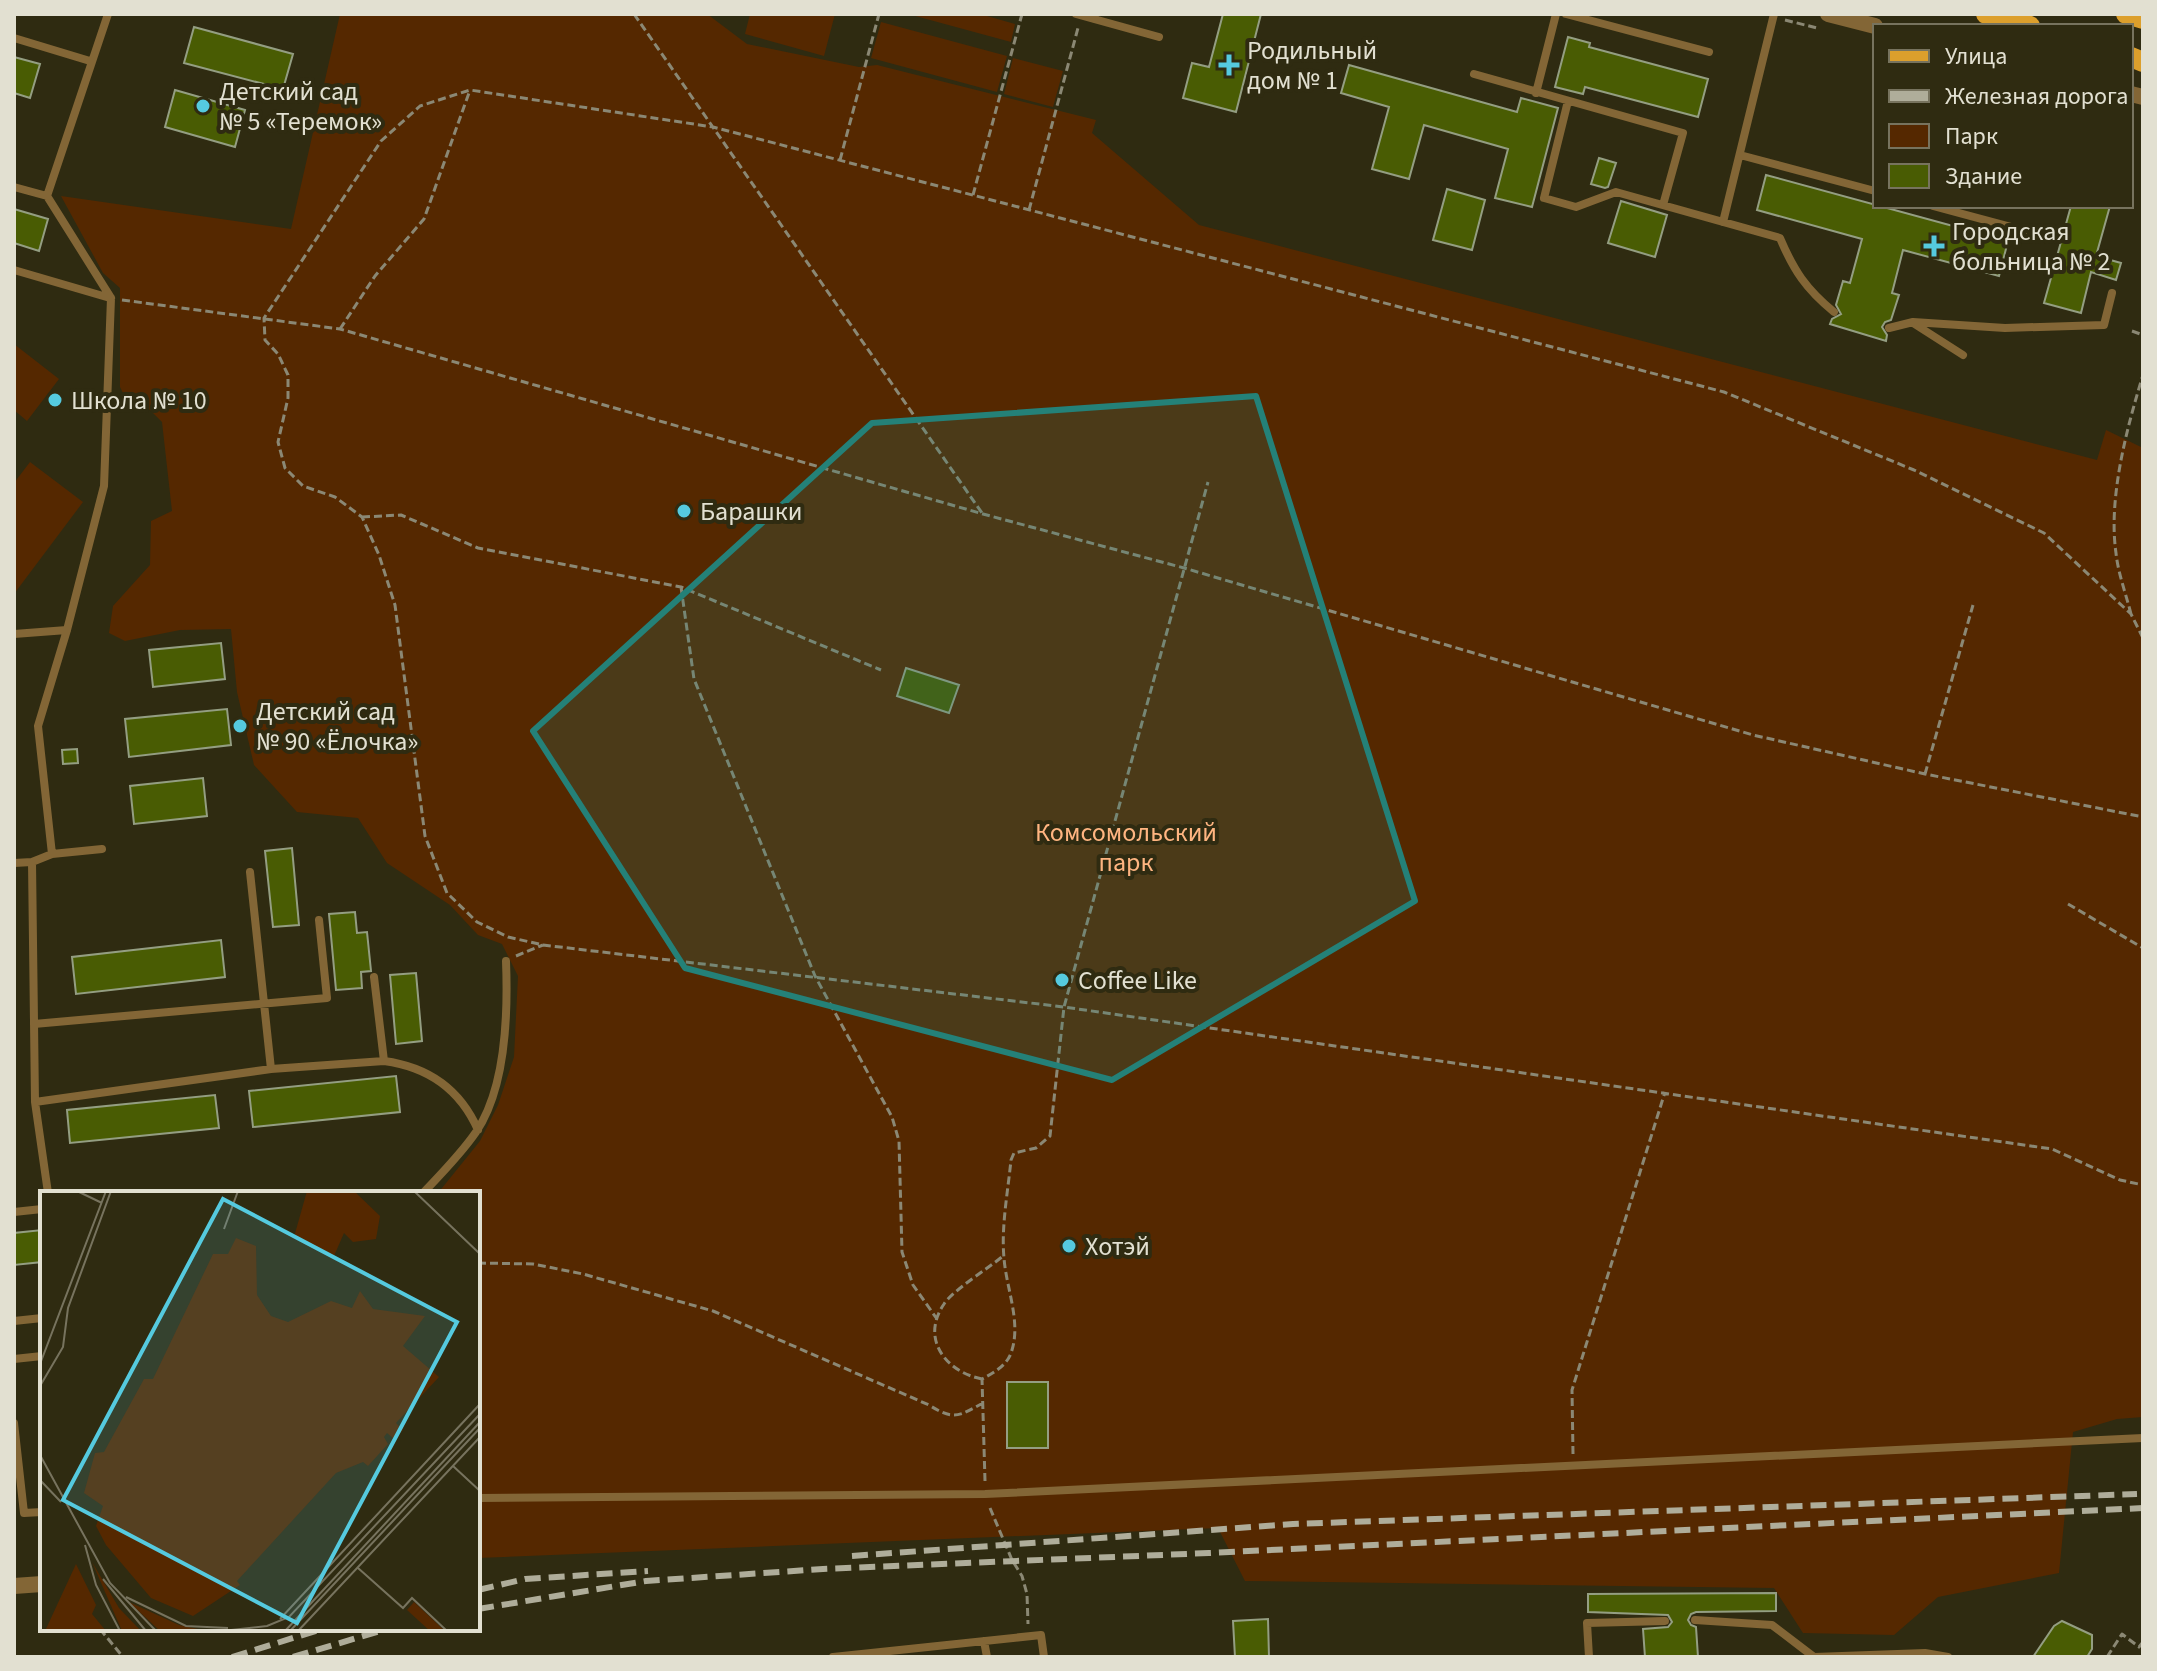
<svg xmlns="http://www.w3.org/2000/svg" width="2157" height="1671" font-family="'Source Sans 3',sans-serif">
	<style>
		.green { fill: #552800 }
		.building { fill: #495c03; stroke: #949e82; stroke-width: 2 }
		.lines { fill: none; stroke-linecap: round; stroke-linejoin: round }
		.path { stroke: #8b8874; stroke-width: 3; stroke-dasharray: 8 4; stroke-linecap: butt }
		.lane { stroke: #836636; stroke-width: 8 }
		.street { stroke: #836636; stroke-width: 16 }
		.primary { stroke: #dc9f2c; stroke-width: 20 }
		.rail { stroke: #afad9a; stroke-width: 6; stroke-dasharray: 16 8; stroke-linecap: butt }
		.marked { fill: #248178; fill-opacity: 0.2; stroke: #248178; stroke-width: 6; stroke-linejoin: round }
		.poi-dot { fill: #55cadf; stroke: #2f2b11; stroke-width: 3 }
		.labels { text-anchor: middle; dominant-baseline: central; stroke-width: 8; stroke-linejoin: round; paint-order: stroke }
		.poi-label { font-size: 26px; fill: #e2e0d1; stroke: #2f2b11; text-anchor: start }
		.park-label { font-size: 26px; fill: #ffb581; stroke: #2f2b11 }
		.inset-road { fill: none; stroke: #77735e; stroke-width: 2 }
		.view { fill: #55cadf; fill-opacity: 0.15; stroke: #55cadf; stroke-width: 4 }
		.inset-edge { fill: none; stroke: #e2e0d1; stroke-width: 4 }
	</style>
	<rect width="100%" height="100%" fill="#2f2b11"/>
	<path class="green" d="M340,14H707L747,44L859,67L877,65L1096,120L1092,133L1199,225L2097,460L2106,430L2143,448V1417L2117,1419L2073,1432L2059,1573L1938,1597L1894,1635L1803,1633L1774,1588L1245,1581L1218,1528L478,1558V1193H438L480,1141L498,1105L514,1057L518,976L502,944L478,935L450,905L387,863L358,818L297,812L254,765L237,692L231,629L180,630L125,641L109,633L113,606L150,565L151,521L172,511L162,422L145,405L126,399L120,387V288L103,273L61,196L291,229Z
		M750,14H835L824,56L745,34Z
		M908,14H980L1015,24L1011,42Z
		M881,22L1007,56L997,92L871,58Z
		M1013,58L1063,71L1053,107L1004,94Z
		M14,344L59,379L27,421L14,410Z
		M30,462L83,502L14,594V483Z"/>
	<path class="building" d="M1223,14H1261L1236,112L1183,98L1192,63L1209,67Z
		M194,27L293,54L283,89L184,63Z
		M1568,37L1590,43L1589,47L1708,79L1698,117L1585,87L1583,94L1555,87Z
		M14,57L40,64L30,98L14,93Z
		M1349,65L1517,112L1521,98L1558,108L1532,207L1495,198L1508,149L1424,125L1409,179L1372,169L1389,107L1341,93Z
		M175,90L245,110L235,147L165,127Z
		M1599,158L1616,163L1608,187L1605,188L1591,184Z
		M1766,175L2008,241L1999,276L1903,250L1892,293L1899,295L1891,320L1885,322L1882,327L1887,335L1886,341L1830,324L1832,319L1841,314L1836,305L1843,281L1850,283L1862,239L1757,210Z
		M1447,189L1485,200L1472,250L1433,240Z
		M1621,201L1667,215L1655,257L1608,243Z
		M2071,206H2110L2096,256L2121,263L2116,280L2091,272L2081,313L2044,303Z
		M14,209L48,219L39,251L14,243Z
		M221,643L225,679L153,687L149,650Z
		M906,668L959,685L949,713L897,696Z
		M227,709L231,745L129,757L125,719Z
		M77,749L78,763L63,764L62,750Z
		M203,778L207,816L134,824L130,786Z
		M292,848L299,925L273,927L265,851Z
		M355,912L357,933L367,932L371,971L361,972L362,988L336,990L329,914Z
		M221,940L225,977L76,994L72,957Z
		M416,973L422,1041L396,1044L390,975Z
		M396,1076L400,1112L253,1127L249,1091Z
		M215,1095L219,1128L70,1143L67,1110Z
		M42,1230V1262L14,1265V1233Z
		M1007,1382H1048V1448H1007Z
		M1776,1593V1611L1696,1612L1691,1614L1688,1620L1691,1625L1696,1627L1698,1657H1645L1643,1629L1668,1627L1672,1622L1668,1615L1588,1612V1594Z
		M1268,1619L1269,1657H1235L1233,1621Z
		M2062,1621L2092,1635V1649L2087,1657H2033L2054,1626Z"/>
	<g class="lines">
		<path class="path" d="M634,14L982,513
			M1785,20L1817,28
			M840,160L879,14
			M973,195L1022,14
			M1029,210L1078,28
			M122,300L340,329L983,514L1184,568L1753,735L1925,774L2143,817
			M340,329L375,276L424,219L470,90
			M2132,331L2143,335
			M362,517L401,515L478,548L681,587L881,670
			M681,587L694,679L815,976L892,1117L899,1141L902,1252L913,1285L937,1319
			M2131,614C2126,594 2118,573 2116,553C2108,498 2127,427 2143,375
			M2143,638L2131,614L2044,533L1914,470L1724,392L713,127L470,90L420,106L381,141L264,318L265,340L278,354L288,375V398L278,442L285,468L303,486L335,497L362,517L379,555L395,605L425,836L447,893L477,922L508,937L543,945L1064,1007L2052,1149L2120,1180L2143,1185
			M1925,774L1973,605
			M2068,904L2143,948
			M516,956L543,945
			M478,1263L533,1264L583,1274L713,1311L929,1405C954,1421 959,1416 983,1403
			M982,1379C946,1372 920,1339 944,1304C953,1290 989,1268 1003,1256
			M1573,1454L1572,1390L1665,1092
			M985,1481L982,1379C995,1372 1008,1365 1012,1350C1021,1321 1006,1287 1004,1258C1001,1227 1008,1191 1011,1160L1014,1153L1036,1148L1050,1136L1064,1007L1208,482
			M990,1508L1012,1560L1022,1576L1027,1594L1028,1624
			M100,1629L123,1657
			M2107,1657L2122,1634L2139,1647L2143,1642"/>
		<path class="lane" d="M108,14L47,196L111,298
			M1076,14L1094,19L1095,15
			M1566,14L1709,52
			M1094,19L1159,37
			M14,38L90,61
			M1474,74L1683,133L1663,205
			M1536,93L1556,14
			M1568,101L1544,198L1576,207L1616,192L1780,238C1794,271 1806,289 1834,312
			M1740,155L1875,191
			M14,187L47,196
			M1933,206L2052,238
			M1723,222L1774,14
			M14,270L110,298
			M1913,323L1963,355
			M1889,328L1913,322L2005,328L2104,325L2112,293
			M14,634L67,630
			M52,854L102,849
			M14,863L32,862
			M250,872L271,1069
			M374,977L384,1061
			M34,1024L327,998L319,920
			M35,1102L271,1069L384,1061C429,1067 460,1089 478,1130
			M48,1193L35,1102L32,862L52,854L38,726L67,630L104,486L111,298
			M423,1193C441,1174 461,1154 476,1132C506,1088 508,1012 506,961
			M14,1212L42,1209
			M14,1321L42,1318
			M14,1359L42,1356
			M14,1423L24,1513L42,1512
			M478,1498L985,1494L2143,1438
			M1695,1620L1772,1625L1814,1657L1925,1653L1948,1657
			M984,1641L987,1657
			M833,1657L1041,1635L1044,1657
			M1589,1657L1587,1623L1665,1621"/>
		<path class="street" d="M1828,14L1875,26
			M2131,94L2143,97
			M14,1586L42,1584"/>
		<path class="primary" d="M1986,14L2030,26
			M2126,14L2143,19
			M2131,57L2143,62"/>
		<path class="rail" d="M852,1556L1293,1524L2137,1494
			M478,1590L525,1579L648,1571
			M478,1609L646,1581L823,1569L1209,1553L2143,1508
			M232,1657L322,1629
			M293,1657L387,1629"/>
	</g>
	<path class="marked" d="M1256,396L1415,901L1112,1080L685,968L533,731L872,423Z"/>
	<g class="poi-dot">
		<path d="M1225 53h8v8h8v8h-8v8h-8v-8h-8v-8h8z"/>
		<circle cx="203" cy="106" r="8"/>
		<path d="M1930 234h8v8h8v8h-8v8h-8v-8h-8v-8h8z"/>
		<circle cx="55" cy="400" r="8"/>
		<circle cx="684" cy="511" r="8"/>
		<circle cx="240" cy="726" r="8"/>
		<circle cx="1062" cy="980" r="8"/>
		<circle cx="1069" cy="1246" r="8"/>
	</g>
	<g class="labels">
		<g class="poi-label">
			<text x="1247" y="50">Родильный<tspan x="1247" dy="30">дом № 1</tspan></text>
			<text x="219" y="91">Детский сад<tspan x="219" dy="30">№ 5 «Теремок»</tspan></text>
			<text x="1952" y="231">Городская<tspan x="1952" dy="30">больница № 2</tspan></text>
			<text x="71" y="400">Школа № 10</text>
			<text x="700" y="511">Барашки</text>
			<text x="256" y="711">Детский сад<tspan x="256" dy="30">№ 90 «Ёлочка»</tspan></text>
			<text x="1078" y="980">Coffee Like</text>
			<text x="1085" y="1246">Хотэй</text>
		</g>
		<g class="park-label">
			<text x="1126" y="832">Комсомольский<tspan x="1126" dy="30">парк</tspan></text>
		</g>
	</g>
	<g transform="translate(40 1191)">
		<rect width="440" height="440" fill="#2f2b11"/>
		<path d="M267,0H314L340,25L336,48L313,51L304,42L294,65L254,46ZM196,47L216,55L217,104L231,125L248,131L291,110L312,117L320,100L333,118L385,125L363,155L399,186L356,232L363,239L354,248L347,242L344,246L348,253L328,275L323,271L296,282L197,390L200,394L153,425L111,407L66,354L56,335L63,315L44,302L55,262L64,261L104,188H113L173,63H188ZM52,371L79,417L101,440H82ZM36,373L56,414L52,423L66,440H5ZM89,411L139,434L167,440H120ZM374,411L405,440H390L367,419Z" fill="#552800"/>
		<path class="inset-road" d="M37,0L62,12M374,0L440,63M184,38L198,0M0,173L66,0M0,195L23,156L28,117L71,0M0,264L70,392L116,440M413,275L440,300M0,289L21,311M45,354L56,394L80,440M318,377L363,417L372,407L407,440M63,388L106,440M86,406L146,435L188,437M240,428L440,213M182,440L227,435L249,426L440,223M245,440L440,231M250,440L440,237M258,440L440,246"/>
		<path class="view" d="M183,8L417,131L257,432L23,309Z"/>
		<rect width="440" height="440" class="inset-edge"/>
	</g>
	<rect width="2157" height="1671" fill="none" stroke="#e2e0d1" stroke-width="32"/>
	<rect x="1873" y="24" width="260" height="184" fill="#2f2b11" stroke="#77735e" stroke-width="2"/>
	<rect x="1889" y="50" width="40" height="12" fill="#dc9f2c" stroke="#77735e" stroke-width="2"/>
	<text x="1945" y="64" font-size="24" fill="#e2e0d1">Улица</text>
	<rect x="1889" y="90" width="40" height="12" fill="#afad9a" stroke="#77735e" stroke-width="2"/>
	<text x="1945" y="104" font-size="24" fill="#e2e0d1">Железная дорога</text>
	<rect x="1889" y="124" width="40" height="24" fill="#552800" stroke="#77735e" stroke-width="2"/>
	<text x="1945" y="144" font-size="24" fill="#e2e0d1">Парк</text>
	<rect x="1889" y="164" width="40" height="24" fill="#495c03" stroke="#77735e" stroke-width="2"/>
	<text x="1945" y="184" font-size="24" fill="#e2e0d1">Здание</text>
</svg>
